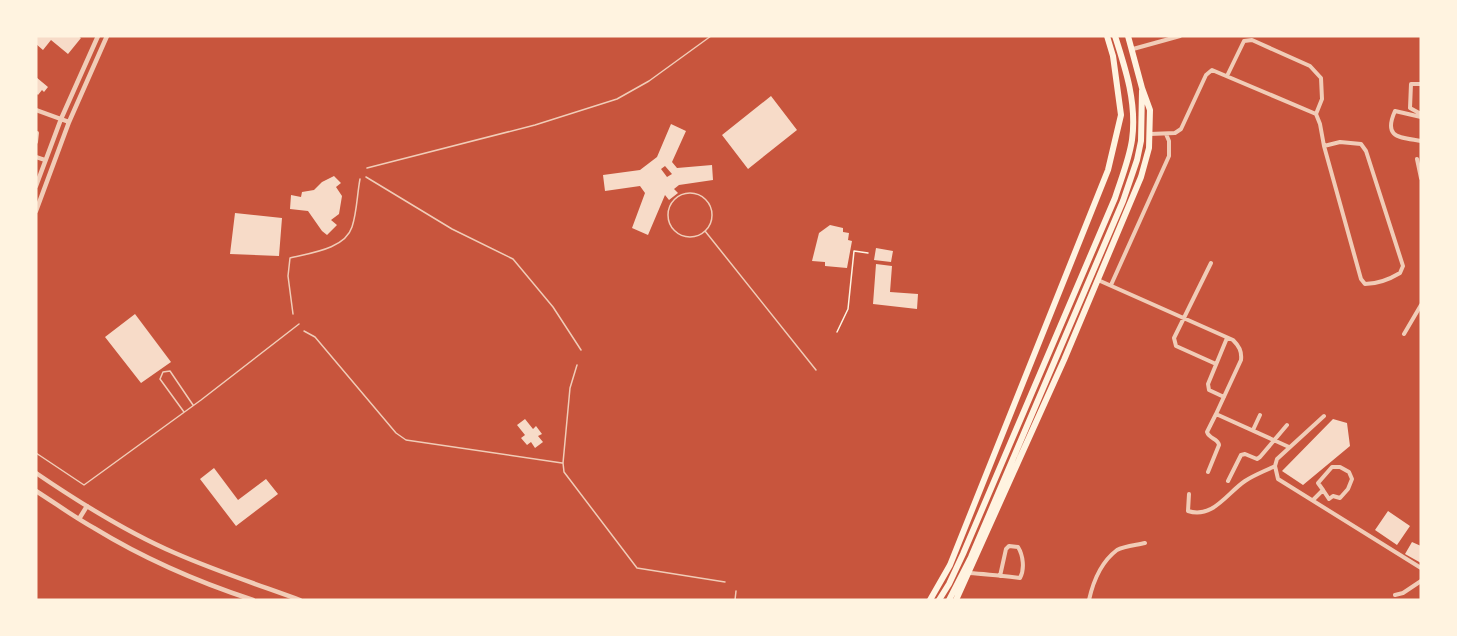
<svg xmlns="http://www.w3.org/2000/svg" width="1457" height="636" font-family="'Golos Text',sans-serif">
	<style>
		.building { fill: #f7dbc8; fill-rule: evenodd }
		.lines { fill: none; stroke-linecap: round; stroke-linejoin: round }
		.path { stroke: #fff3e0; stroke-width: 1.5 }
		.service { stroke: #f1ccb7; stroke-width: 1.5 }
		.minor { stroke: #f1ccb7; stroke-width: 4 }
		.tertiary { stroke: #f1ccb7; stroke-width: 4.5 }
		.trunk { stroke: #fff3e0; stroke-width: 6 }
	</style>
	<rect width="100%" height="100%" fill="#c8553d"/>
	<path class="building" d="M36,36H78L81,38L68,54L51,40L43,50L36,44Z
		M36,77L48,87L44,92L42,90L38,95L36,93Z
		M771,96L797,130L748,169L722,135Z
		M671,124L686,131L672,162L677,168L712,165L713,180L679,185L674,189L678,193L669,200L665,195L648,235L632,228L645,193L640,186L605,191L603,175L640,170L657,157ZM665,166L672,174L667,177L661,169Z
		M334,176L341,183L336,187L342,196L339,214L331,220L337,225L327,235L322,231L308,211L290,209L291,195L301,197L302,192L314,190L322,182Z
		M235,213L282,218L279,256L230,254Z
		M830,225L843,228V232L849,233L848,240L852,241L847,268L825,266V262L812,261L819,233Z
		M876,248L893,251L891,262L874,260Z
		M876,264L892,266L890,292L918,294L917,309L873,304Z
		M135,314L171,362L141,383L105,337Z
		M525,419L533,429L536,426L542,434L538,436L543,442L535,448L531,442L527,445L521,438L525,435L517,425Z
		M1333,419L1347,423L1350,446L1303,485L1282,471Z
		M214,468L238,500L266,479L278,494L236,526L200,479Z
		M1388,511L1410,526L1397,545L1375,530Z
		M1412,542L1421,546V563L1405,554Z"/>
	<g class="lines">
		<path class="path" d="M837,332L848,309L854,251L868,253"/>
		<path class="service" d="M367,168L535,125L617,99L649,81L711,36
			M366,177L452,229L513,259L553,307L581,350
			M668 215a22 22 0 1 1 44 0a22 22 0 1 1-44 0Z
			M705,231L816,370
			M293,314L288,276L290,258C310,253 345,249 352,227C357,212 357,195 360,179
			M304,331L315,337L396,433L406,440L562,463
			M577,365L570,388L563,463L564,472L637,568L725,582
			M184,412L160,379L163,372L170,371L193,405
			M36,453L84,485L201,400L299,324
			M735,600L736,591"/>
		<path class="minor" d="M1133,49L1180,36
			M1227,76L1244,41L1252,40L1310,66L1321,78L1322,99L1316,114
			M1421,84H1411L1410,108L1421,114
			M1421,117L1395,111C1383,138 1399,137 1421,141
			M1150,134L1175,133L1181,129L1206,75L1212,70L1316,114L1320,124L1324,146L1361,279L1365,284C1377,284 1390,279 1400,273L1403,266L1366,151L1361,144L1340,142L1324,146
			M36,142L37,133
			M36,157L45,160
			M1417,159L1421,178
			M1211,263L1174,338L1176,346L1216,364
			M1098,280L1233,340C1239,346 1242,351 1241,360L1216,414L1289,447
			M1111,285L1169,156V141L1166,134
			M1404,334L1421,305
			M1224,397L1209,390L1208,384L1227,338
			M1324,416L1277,459L1275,466L1278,479L1421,568
			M1253,430L1260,415
			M1208,472L1219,445C1218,438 1209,439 1207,432L1216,414
			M1228,481L1241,455L1245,454L1257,459L1260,457L1287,425
			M1189,494L1188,511C1213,519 1227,493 1245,481C1254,475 1265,471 1275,466
			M1313,500L1323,490L1318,483L1332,467H1340L1349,472L1352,479L1348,489L1340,498L1333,496L1329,499L1323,490
			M969,573C986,574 1003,576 1020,578C1025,569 1023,555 1018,547L1009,546L1006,549L1000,576
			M1395,595L1403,593L1421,581
			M1089,600C1093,582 1101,562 1117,550C1124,546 1137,545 1145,543"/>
		<path class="tertiary" d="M36,110L69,122
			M36,186L61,119L98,36
			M36,211L69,122L107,36
			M36,473C80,503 126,532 175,553C216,571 259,585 300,600
			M36,491C55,503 74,517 94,528C143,558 198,582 253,600
			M79,519L87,506"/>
		<path class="trunk" d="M930,600L950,565L1108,170L1121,115L1113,56L1107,36
			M939,600L949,584L963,554L1115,198C1121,179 1129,160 1132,140C1137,104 1126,70 1115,36
			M949,600L971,557L1123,201L1137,160L1141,141L1142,91
			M956,600L1064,360L1141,177L1149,148L1150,110L1142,88L1128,36"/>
	</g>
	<rect width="1457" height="636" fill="none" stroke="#fff3e0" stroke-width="75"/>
</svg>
